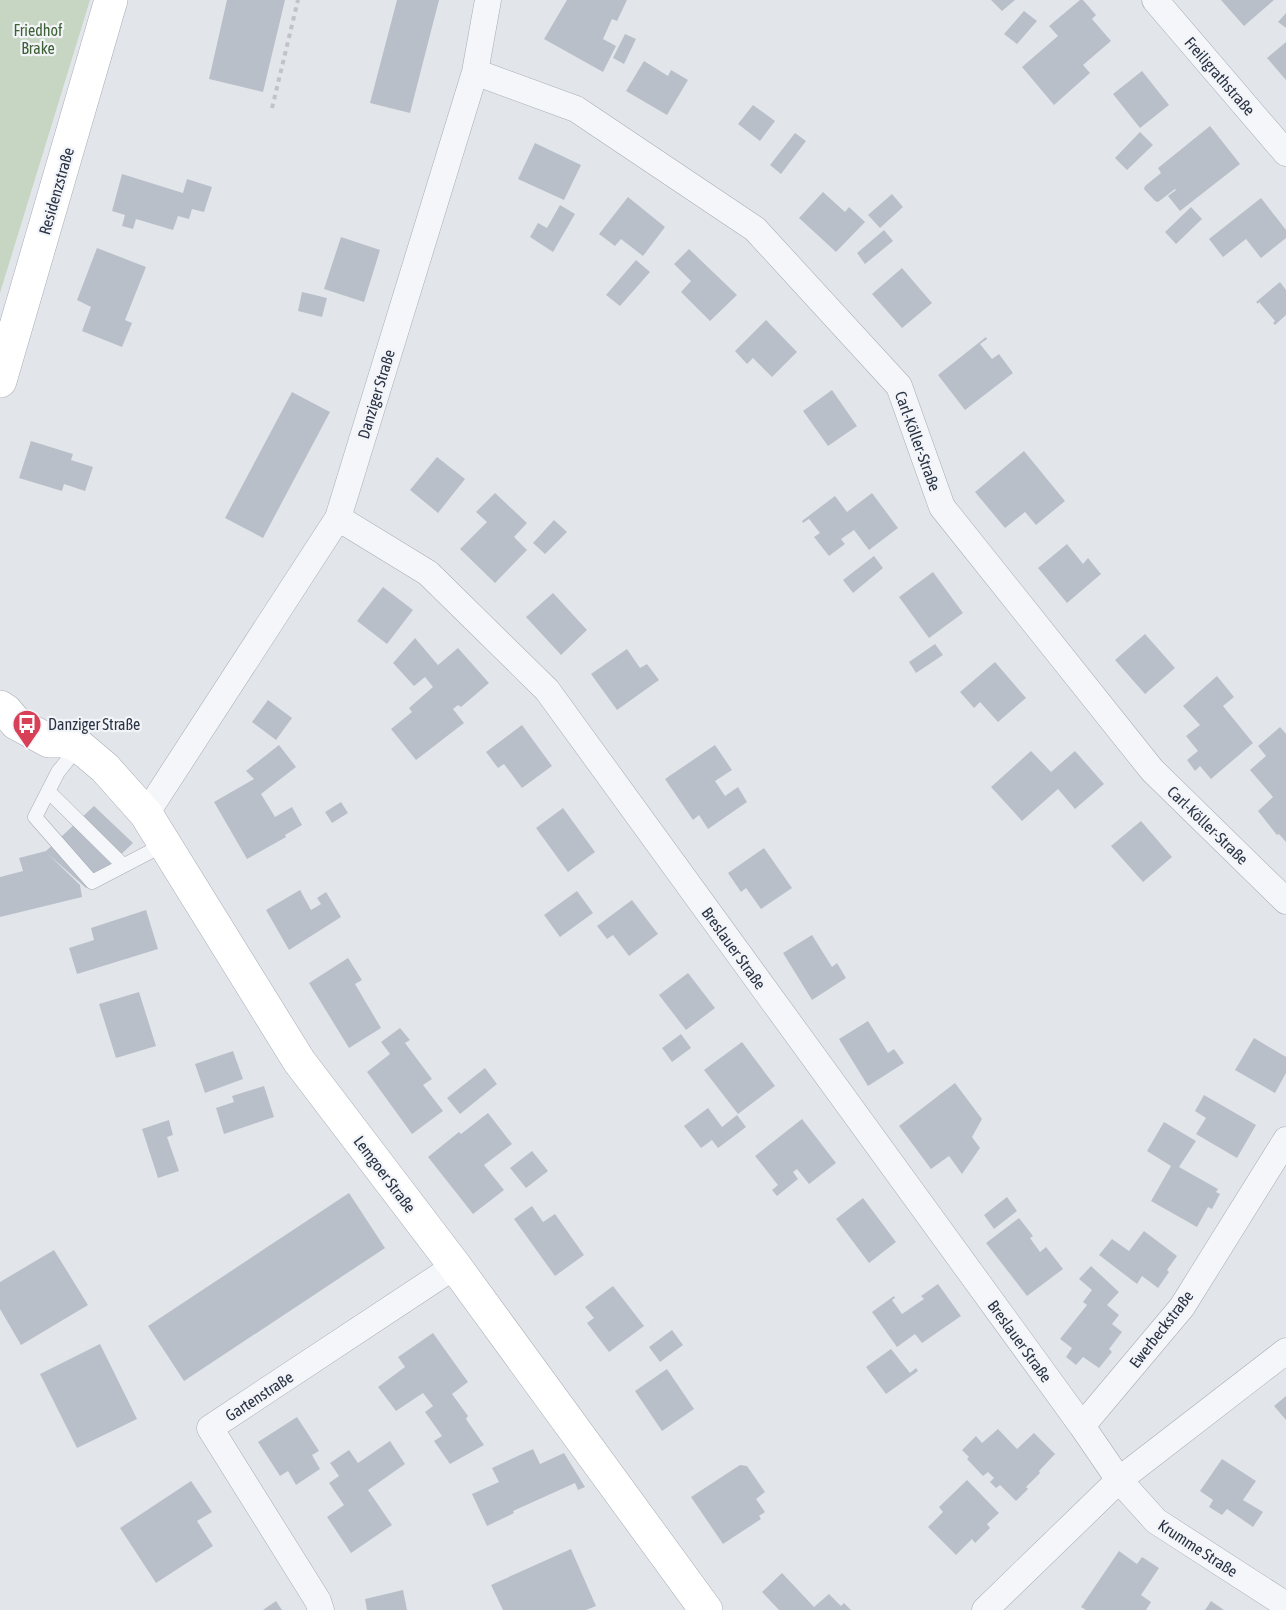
<svg xmlns="http://www.w3.org/2000/svg" width="1286" height="1610" font-family="'Asap Condensed',sans-serif">
	<style>
		.green { fill: #c7d6c2 }
		.building { fill: #b9bfc9 }
		.lines { fill: none; stroke-linecap: round; stroke-linejoin: round }
		.lane-casing { stroke: #a7adb6; stroke-width: 15 }
		.street-casing { stroke: #a7adb6; stroke-width: 27 }
		.secondary-casing { stroke: #a7adb6; stroke-width: 34 }
		.path { stroke: #c0c3ca; stroke-width: 4; stroke-dasharray: 4.5 4.5; stroke-linecap: butt }
		.lane { stroke: #f5f6f9; stroke-width: 14 }
		.street { stroke: #f5f6f9; stroke-width: 26 }
		.secondary { stroke: #fff; stroke-width: 33 }
		.labels { text-anchor: middle; dominant-baseline: central; stroke-width: 4.5; stroke-linejoin: round; paint-order: stroke }
		.park-label { font-size: 16px; fill: #3d6135; stroke: #f2f4f8 }
		.street-label { font-size: 16px; fill: #293344; stroke: #f2f4f8 }
		.poi-label { font-size: 16px; fill: #293344; stroke: #f2f4f8; text-anchor: start }
	</style>
	<rect width="100%" height="100%" fill="#e2e6eb"/>
	<path class="green" d="M0,0H90L0,293Z"/>
	<path class="building" d="M227,0H285L263,92L209,79Z
		M397,0H439L410,113L370,103Z
		M567,0H627L617,21L612,19L603,39L616,46L603,72L544,39Z
		M991,0H1015L1002,11Z
		M1080,0H1083L1096,15L1092,19L1111,41L1083,65L1090,73L1054,105L1022,67L1058,36L1049,26Z
		M1221,0H1274L1244,26Z
		M1024,11L1037,21L1017,44L1004,34Z
		M1286,13V28L1278,22Z
		M625,34L636,39L624,64L613,58Z
		M1286,42V80L1267,58Z
		M644,61L668,76L671,70L688,80L667,115L626,91Z
		M1142,71L1169,105L1140,128L1113,94Z
		M753,105L775,121L760,141L738,124Z
		M1210,126L1240,164L1180,211L1168,196L1176,190L1175,189L1158,202L1155,201L1144,189L1145,186L1161,173L1158,168Z
		M1140,132L1153,145L1127,170L1115,158Z
		M795,133L806,141L781,174L770,165Z
		M535,143L581,165L564,200L518,179Z
		M122,174L183,193L187,179L212,187L204,212L192,209L189,219L178,216L173,230L136,219L133,229L122,226L125,215L112,211Z
		M823,192L845,212L849,207L865,222L836,252L799,218Z
		M892,194L903,207L880,228L868,215Z
		M628,197L665,227L643,256L621,239L615,246L599,234Z
		M1261,198L1286,230V238L1261,258L1246,239L1223,257L1209,239Z
		M560,205L575,214L553,252L530,237L538,223L547,228Z
		M1191,207L1202,219L1176,244L1165,232Z
		M884,230L893,241L865,264L857,253Z
		M341,237L380,250L364,302L324,289Z
		M97,248L146,267L125,320L132,323L122,347L82,331L91,307L77,300Z
		M689,249L737,295L710,321L681,292L691,281L674,264Z
		M636,260L650,272L620,306L606,295Z
		M902,268L932,303L902,328L872,294Z
		M1280,282L1286,290V315L1275,325L1273,323L1275,321L1259,302L1258,304L1256,302Z
		M302,292L327,298L322,317L298,311Z
		M766,320L797,352L772,377L753,358L747,364L735,351Z
		M986,337L987,339L980,344L992,359L999,354L1013,373L965,410L938,375Z
		M832,390L857,426L828,446L803,411Z
		M292,392L330,412L263,538L225,518Z
		M31,441L73,454L71,460L93,467L85,491L64,484L62,491L19,478Z
		M1024,451L1065,501L1036,525L1025,512L1005,528L975,492Z
		M437,457L465,479L438,513L410,490Z
		M495,493L527,523L514,537L527,550L495,583L460,549L487,522L476,512Z
		M872,493L898,528L869,550L854,530L841,539L845,544L829,556L814,537L820,533L809,519L803,523L802,521L835,496L847,512Z
		M554,520L567,532L545,554L533,543Z
		M1067,544L1083,564L1088,558L1101,574L1067,603L1038,568Z
		M874,556L883,568L853,593L843,580Z
		M933,572L963,613L929,638L899,597Z
		M383,587L413,610L387,644L357,621Z
		M553,593L587,630L561,655L526,617Z
		M1145,634L1175,668L1145,694L1115,660Z
		M415,638L438,665L458,648L489,683L461,707L458,705L453,709L464,723L416,760L391,729L412,712L409,708L433,687L425,677L414,686L393,663Z
		M935,644L943,655L916,673L909,662Z
		M627,649L640,668L647,664L659,680L617,710L591,674Z
		M995,662L1026,698L998,722L980,702L974,708L960,692Z
		M1217,676L1234,697L1223,706L1253,743L1211,779L1200,766L1195,771L1187,760L1198,751L1186,736L1200,725L1183,706Z
		M268,700L292,718L276,740L252,722Z
		M522,725L552,766L522,788L504,764L498,768L486,752Z
		M1280,727L1286,734V842L1279,834L1277,835L1258,811L1273,797L1250,770L1266,756L1258,746Z
		M279,745L296,767L261,794L275,817L292,807L302,825L285,835L286,837L247,859L214,802L254,779L246,771Z
		M715,745L732,770L715,781L725,796L738,787L747,802L708,829L699,815L693,820L665,779Z
		M1031,751L1051,772L1075,751L1104,784L1075,809L1058,789L1022,821L991,787Z
		M341,802L348,813L332,823L325,812Z
		M94,806L133,843L86,888L47,853L80,885L82,897L0,917V877L23,871L19,858L46,851Z
		M563,808L595,852L568,872L536,828Z
		M1141,821L1172,857L1143,882L1111,846Z
		M764,848L792,888L761,909L746,888L741,892L728,873Z
		M300,890L311,910L321,904L317,898L326,892L341,917L289,950L266,910Z
		M577,891L593,913L560,937L544,915Z
		M632,900L658,934L629,956L613,935L607,939L597,926Z
		M146,910L158,949L77,974L69,948L94,940L91,928Z
		M812,935L832,967L837,963L846,978L812,1000L783,953Z
		M348,958L362,980L355,984L381,1028L349,1048L309,983Z
		M688,973L715,1008L686,1030L659,995Z
		M139,992L156,1046L116,1058L99,1004Z
		M868,1021L888,1053L894,1049L904,1063L868,1086L839,1039Z
		M400,1028L410,1040L405,1043L432,1079L423,1085L443,1111L412,1134L367,1072L390,1054L381,1042Z
		M681,1034L691,1048L672,1062L662,1048Z
		M1254,1038L1286,1057V1073L1275,1093L1235,1070Z
		M742,1042L775,1086L738,1114L704,1070Z
		M233,1051L243,1079L205,1093L195,1064Z
		M485,1068L497,1084L460,1114L447,1098Z
		M955,1083L982,1119L972,1137L980,1148L962,1174L949,1156L931,1169L899,1126Z
		M264,1086L274,1117L224,1134L216,1108L234,1102L232,1096Z
		M1204,1095L1256,1125L1237,1158L1196,1134L1206,1118L1195,1111Z
		M708,1108L722,1127L737,1115L746,1127L718,1148L712,1140L701,1148L684,1126Z
		M488,1113L512,1144L484,1165L504,1190L473,1214L428,1157L459,1132L461,1134Z
		M802,1119L836,1163L809,1184L797,1169L793,1172L798,1179L777,1196L772,1190L778,1185L755,1156Z
		M169,1120L173,1135L167,1137L179,1171L158,1178L142,1129Z
		M1164,1122L1196,1141L1179,1167L1218,1189L1216,1192L1220,1194L1212,1209L1208,1207L1197,1227L1151,1201L1171,1166L1147,1151Z
		M532,1151L548,1171L526,1188L510,1168Z
		M349,1193L385,1248L184,1381L148,1326Z
		M1007,1197L1017,1211L994,1229L984,1215Z
		M863,1198L896,1242L869,1263L836,1219Z
		M532,1206L543,1222L555,1214L584,1255L555,1276L514,1219Z
		M1019,1218L1033,1236L1030,1238L1040,1252L1046,1247L1063,1269L1027,1296L986,1243Z
		M1144,1231L1177,1256L1167,1270L1169,1272L1158,1288L1142,1276L1137,1284L1099,1255L1112,1239L1129,1251Z
		M54,1250L88,1305L21,1345L0,1309V1282Z
		M1091,1266L1119,1292L1107,1305L1119,1315L1112,1324L1122,1332L1109,1349L1112,1352L1099,1368L1083,1357L1076,1365L1066,1357L1072,1348L1060,1339L1087,1305L1083,1302L1092,1290L1079,1279Z
		M938,1284L961,1316L922,1343L915,1334L897,1347L872,1312L894,1296L895,1298L892,1300L902,1314L924,1299L921,1296Z
		M613,1286L644,1326L609,1352L587,1323L594,1318L585,1307Z
		M672,1330L683,1345L660,1362L649,1347Z
		M433,1333L468,1382L452,1394L468,1416L466,1419L484,1445L450,1464L434,1441L442,1436L425,1412L433,1406L423,1393L396,1411L378,1387L405,1367L398,1357Z
		M100,1344L137,1419L77,1448L40,1374Z
		M891,1349L910,1373L916,1368L918,1371L886,1394L866,1367Z
		M667,1369L694,1409L662,1431L635,1391Z
		M1286,1396V1420L1274,1406Z
		M297,1417L319,1451L312,1455L320,1469L296,1485L288,1471L280,1476L258,1442Z
		M998,1429L1017,1449L1034,1433L1055,1454L1039,1471L1040,1473L1026,1487L1028,1489L1016,1501L1000,1485L996,1488L990,1482L994,1478L988,1472L983,1476L967,1459L969,1457L962,1450L976,1436L982,1443Z
		M390,1441L405,1464L368,1490L392,1525L351,1553L327,1517L344,1505L329,1483L339,1476L330,1463L349,1450L358,1463Z
		M533,1449L540,1464L564,1453L585,1487L578,1490L575,1483L513,1511L514,1513L487,1526L472,1494L499,1482L492,1468Z
		M1222,1459L1256,1481L1243,1500L1263,1512L1253,1527L1227,1509L1222,1515L1209,1507L1213,1500L1200,1491Z
		M740,1465L747,1466L765,1492L756,1499L765,1512L759,1516L761,1519L723,1544L691,1497Z
		M967,1480L999,1513L987,1524L990,1528L975,1543L972,1539L956,1555L928,1527L943,1512L939,1507Z
		M191,1481L212,1512L197,1521L213,1546L156,1583L120,1528Z
		M571,1549L596,1606L586,1610H503L491,1585Z
		M1119,1551L1137,1564L1142,1557L1159,1568L1141,1595L1151,1602L1146,1610H1086L1081,1607Z
		M782,1573L814,1607L829,1594L841,1606L844,1603L851,1610H779L762,1592Z
		M403,1590L407,1610H367L365,1599Z
		M276,1601L282,1610H263Z
		M1211,1601L1224,1610H1205Z"/>
	<g class="lines">
		<g class="lane-casing">
			<path id="lane" d="M79,746L58,772L35,817L92,882L165,844
				M48,791L123,865"/>
		</g>
		<g class="street-casing">
			<path id="street" d="M1155,0L1286,153
				M475,72L576,109L755,229L899,386L942,507L1152,770L1286,901
				M338,518L428,573L547,690L1082,1426L1119,1480L985,1610
				M146,814L338,518L475,72L488,0
				M1286,1351L1119,1480L1156,1521L1286,1605
				M1082,1426L1182,1307L1286,1140
				M321,1610L318,1601L210,1428L455,1266"/>
		</g>
		<g class="secondary-casing">
			<path id="secondary" d="M0,381L111,0
				M0,707L6,711L16,723L49,741H67L79,746L105,768L146,814L299,1061L455,1266L706,1610"/>
		</g>
		<path class="path" d="M272,108L298,0"/>
		<use href="#lane" class="lane"/>
		<use href="#street" class="street"/>
		<use href="#secondary" class="secondary"/>
	</g>
	<defs>
		<g id="bus-pin" transform="scale(1.5)"><path d="M0 17L-7.5 6A9.5 9.5 0 1 1 7.5 6Z" fill="#d74057" stroke="#f2f4f8"/><path d="M-5-6H5V4H4V6H2V4H-2V6H-4V4H-5ZM-3.5-4V0h7V-4ZM-3.5 1.2v1.5H-2V1.2ZM2 1.2v1.5H3.5V1.2Z" fill="#fff"/></g>
	</defs>
	<g fill-rule="evenodd">
		<use href="#bus-pin" x="27" y="724"/>
	</g>
	<g class="labels">
		<g class="park-label">
			<text x="38" y="30">Friedhof<tspan x="38" dy="18">Brake</tspan></text>
		</g>
		<g class="street-label">
			<text transform="translate(1220 76) rotate(49)">Freiligrathstraße</text>
			<text transform="translate(56 191) rotate(-74)">Residenzstraße</text>
			<text transform="translate(376 394) rotate(-73)">Danziger Straße</text>
			<text transform="translate(918 441) rotate(70)">Carl-Köller-Straße</text>
			<text transform="translate(1208 825) rotate(44)">Carl-Köller-Straße</text>
			<text transform="translate(734 948) rotate(54)">Breslauer Straße</text>
			<text transform="translate(385 1174) rotate(53)">Lemgoer Straße</text>
			<text transform="translate(1161 1329) rotate(-52)">Ewerbeckstraße</text>
			<text transform="translate(1020 1341) rotate(54)">Breslauer Straße</text>
			<text transform="translate(259 1396) rotate(-33)">Gartenstraße</text>
			<text transform="translate(1198 1548) rotate(33)">Krumme Straße</text>
		</g>
		<g class="poi-label">
			<text x="48" y="724">Danziger Straße</text>
		</g>
	</g>
</svg>
